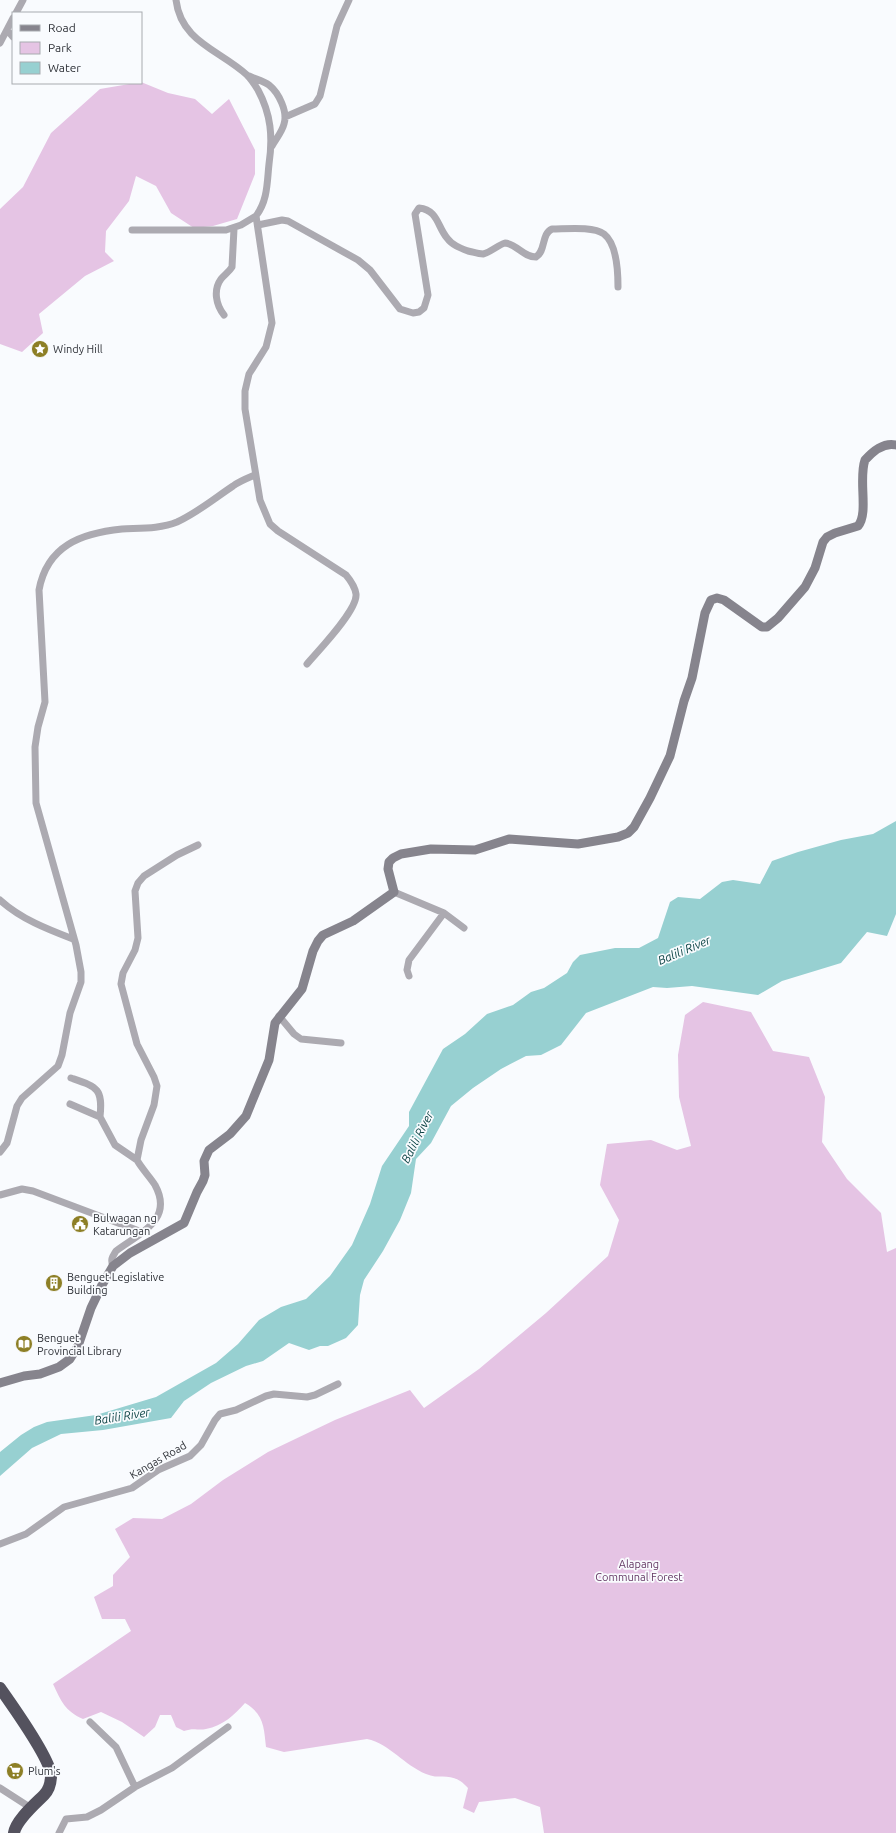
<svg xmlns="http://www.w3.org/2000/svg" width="896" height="1833" font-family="Ubuntu,sans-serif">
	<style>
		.green { fill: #e5c4e4 }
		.water { fill: #97d0d1 }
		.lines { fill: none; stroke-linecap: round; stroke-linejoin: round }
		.street { stroke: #acaab1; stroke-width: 7 }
		.secondary { stroke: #86848d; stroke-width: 9 }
		.highway { stroke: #54525e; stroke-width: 12 }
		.labels { text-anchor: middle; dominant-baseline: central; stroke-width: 3.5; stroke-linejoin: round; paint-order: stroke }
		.poi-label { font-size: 11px; fill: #2f3238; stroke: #f9fbfe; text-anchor: start }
		.street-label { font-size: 11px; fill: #2f3238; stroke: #f9fbfe }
		.park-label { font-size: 11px; fill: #643864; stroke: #f9fbfe }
		.water-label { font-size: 12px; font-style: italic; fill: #073f40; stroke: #f9fbfe }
	</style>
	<rect width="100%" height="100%" fill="#f9fbfe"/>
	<path class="green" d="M141,82L168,93L195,99L212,114L229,99L255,150V174L237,219L213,226L194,228L171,213L156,186L136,176L129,201L106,231L105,252L114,261L85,276L39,314L43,333L22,352L0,344V209L23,187L51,133L100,89Z
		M703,1002L751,1012L773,1051L809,1057L825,1097L822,1142L847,1179L881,1213L887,1252L896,1248V1833H544L540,1807L515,1798L479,1802L474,1813L463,1808L468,1788C452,1770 442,1781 426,1774C404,1765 390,1744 367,1739L284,1752L266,1747C264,1728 264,1714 245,1703C234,1715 223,1726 206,1729C197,1731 195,1727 184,1731L176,1727L171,1715H160L155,1727L144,1737L122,1722L101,1712L83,1719C65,1711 61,1701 53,1684L131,1631L125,1619H102L94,1597L113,1586V1575L130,1557L115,1529L133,1518L162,1519L191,1504L223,1480L268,1452L335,1420L410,1390L424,1408L479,1369L546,1313L608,1256L619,1220L600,1185L607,1144L651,1140L677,1150L691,1146L679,1097L678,1055L685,1015Z"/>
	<path class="water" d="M896,821V914L887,936L867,932L841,963L782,981L758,995L692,986L667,988L653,987L586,1013L561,1045L541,1055L526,1056L501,1069L473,1088L451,1106L431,1143L416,1159L411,1193L400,1220L383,1251L364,1280L360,1295L358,1325L346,1338L328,1346H320L309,1350L289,1343L263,1361L246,1366L211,1383L184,1401L171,1418L103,1430L61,1434L32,1448L0,1476V1452L21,1435L34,1427L47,1422L96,1415L156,1397L216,1363L238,1344L259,1320L281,1307L306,1299L330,1276L352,1245L370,1204L382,1166L409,1126V1112L443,1049L465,1034L487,1014L513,1005L531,992L544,988L567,973L573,962L580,955L615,948H639L658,938L670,902L678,897L700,899L722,882L733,880L760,884L772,861L798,852L841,840L873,834Z"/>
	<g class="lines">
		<path class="street" d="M176,0C181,42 220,50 247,75C251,79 255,85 258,90C271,114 273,137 269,164C267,182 268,200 256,216L272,323L266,347L249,374L245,391V409L260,500L270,524L278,531L346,575C351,581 355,587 356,594C358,610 318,651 307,664
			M16,13L23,0
			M7,30L13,37
			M0,43L13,18
			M249,76C255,79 264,81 269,85C279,93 288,112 284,124C282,132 276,139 272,146
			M285,117L315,104L320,96L337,26L349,0
			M258,225L282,220L288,221L358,260L370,270L400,309L413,313L419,312L424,308L428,295L415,214L419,208C438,210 437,226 447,238C452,245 460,248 468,251C473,252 478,254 483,254C491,252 498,245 505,243C517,244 523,257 536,257C546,251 541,234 552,229C566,229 593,226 604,234C617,244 618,273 618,287
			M132,230H226L241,225L256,216
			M224,315C216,305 213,290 221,279C224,275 229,272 232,267L234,229
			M394,892L444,913L464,928
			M0,900C21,919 47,929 73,939
			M409,976L407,970L409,960L444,913
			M279,1016L294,1034L301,1039L341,1043
			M71,1078C97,1087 103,1088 100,1117
			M70,1104L100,1117L115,1145L137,1160
			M0,1152L7,1143L17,1106L22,1098L58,1066L62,1055L70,1013L81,982V972L76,945L36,803L35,747L38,727L45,702L39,590C47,546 81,533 122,529C140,528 160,529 177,522C197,513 215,498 233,486C240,481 248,478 255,475
			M0,1195L22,1189L33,1191L142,1232
			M113,1266C110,1259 113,1256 116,1251C140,1233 174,1220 155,1185C150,1177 142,1169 137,1160L141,1140L154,1105L157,1086L154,1077L137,1044L121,984L123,973L135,950L138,938L135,891L138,883L144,876L177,855L198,845
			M0,1544L26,1534L64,1507L132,1488L158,1470L190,1456L201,1445L215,1420L220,1414L236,1410L266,1396L274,1394L307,1397L315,1395L338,1384
			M90,1722L116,1747L135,1787
			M0,1788L31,1808
			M59,1833L66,1819L87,1817L101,1810L135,1787L172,1768L228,1727"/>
		<path class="secondary" d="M0,1383L24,1376L40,1374L59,1367L70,1359L78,1346L91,1308L102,1285L113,1266L130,1253L184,1223L197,1192L203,1181L205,1175L204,1161L209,1150L230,1134L246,1116L269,1060L275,1023L302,989L313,951L318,941L323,935L353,921L394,892L388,869L389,862L393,858L401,854L431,849L475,850L509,839L578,844L618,837L628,833L634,827L650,798L670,756L684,701L692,678L705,613L711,600L717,598L724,600L762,627H767L778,618L805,587L815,568L823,542L827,537L835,533L858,526C869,513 858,479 865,460C873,451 884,442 896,445"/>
		<path class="highway" d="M0,1688C12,1705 50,1758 51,1775C51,1782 49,1790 44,1795C35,1804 16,1820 14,1833"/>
	</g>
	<defs>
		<g id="sight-disc" transform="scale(0.9)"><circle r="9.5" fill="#8d7f26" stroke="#f9fbfe"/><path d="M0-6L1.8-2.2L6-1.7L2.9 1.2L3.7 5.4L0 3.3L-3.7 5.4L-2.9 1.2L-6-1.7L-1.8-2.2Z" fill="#fff"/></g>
		<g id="civic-disc" transform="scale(0.9)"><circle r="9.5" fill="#8d7f26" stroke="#f9fbfe"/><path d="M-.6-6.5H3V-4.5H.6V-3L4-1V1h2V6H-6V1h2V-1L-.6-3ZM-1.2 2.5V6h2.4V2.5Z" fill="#fff"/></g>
		<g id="building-disc" transform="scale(0.9)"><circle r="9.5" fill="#8d7f26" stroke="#f9fbfe"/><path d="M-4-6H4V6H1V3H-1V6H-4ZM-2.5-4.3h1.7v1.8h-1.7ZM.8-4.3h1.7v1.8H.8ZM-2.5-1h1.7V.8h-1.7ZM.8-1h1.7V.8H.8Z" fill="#fff"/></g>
		<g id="library-disc" transform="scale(0.9)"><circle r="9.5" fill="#8d7f26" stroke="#f9fbfe"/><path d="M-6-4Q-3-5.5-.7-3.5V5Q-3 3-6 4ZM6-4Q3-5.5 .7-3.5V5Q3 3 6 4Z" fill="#fff"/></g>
		<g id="supermarket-disc" transform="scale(0.9)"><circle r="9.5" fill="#8d7f26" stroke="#f9fbfe"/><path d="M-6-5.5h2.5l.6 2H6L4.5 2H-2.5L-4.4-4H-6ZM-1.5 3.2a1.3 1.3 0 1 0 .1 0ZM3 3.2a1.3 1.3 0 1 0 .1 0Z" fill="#fff"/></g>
	</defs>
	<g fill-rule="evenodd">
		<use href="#sight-disc" x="40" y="349"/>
		<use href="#civic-disc" x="80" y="1224"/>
		<use href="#building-disc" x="54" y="1283"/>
		<use href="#library-disc" x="24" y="1344"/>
		<use href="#supermarket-disc" x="15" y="1771"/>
	</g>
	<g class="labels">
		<g class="poi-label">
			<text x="53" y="349">Windy Hill</text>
			<text x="93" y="1218">Bulwagan ng<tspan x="93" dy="13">Katarungan</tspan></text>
			<text x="67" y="1277">Benguet Legislative<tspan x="67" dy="13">Building</tspan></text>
			<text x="37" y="1338">Benguet<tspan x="37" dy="13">Provincial Library</tspan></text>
			<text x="28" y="1771">Plum's</text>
		</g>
		<g class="street-label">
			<text transform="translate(158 1460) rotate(-30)">Kangas Road</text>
		</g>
		<g class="park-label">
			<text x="639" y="1564">Alapang<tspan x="639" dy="13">Communal Forest</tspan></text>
		</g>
		<g class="water-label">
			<text transform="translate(684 950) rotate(-23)">Balili River</text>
			<text transform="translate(417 1137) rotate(-63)">Balili River</text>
			<text transform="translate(122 1416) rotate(-9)">Balili River</text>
		</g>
	</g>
	<rect x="12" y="12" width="130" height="72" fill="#f9fbfe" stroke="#a8abaf"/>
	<rect x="20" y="25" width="20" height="6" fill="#86848d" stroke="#a8abaf"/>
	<text x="48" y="32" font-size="12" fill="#2f3238">Road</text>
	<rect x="20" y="42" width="20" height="12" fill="#e5c4e4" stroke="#a8abaf"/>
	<text x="48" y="52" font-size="12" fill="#2f3238">Park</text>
	<rect x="20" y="62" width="20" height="12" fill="#97d0d1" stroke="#a8abaf"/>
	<text x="48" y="72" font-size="12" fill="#2f3238">Water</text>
</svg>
